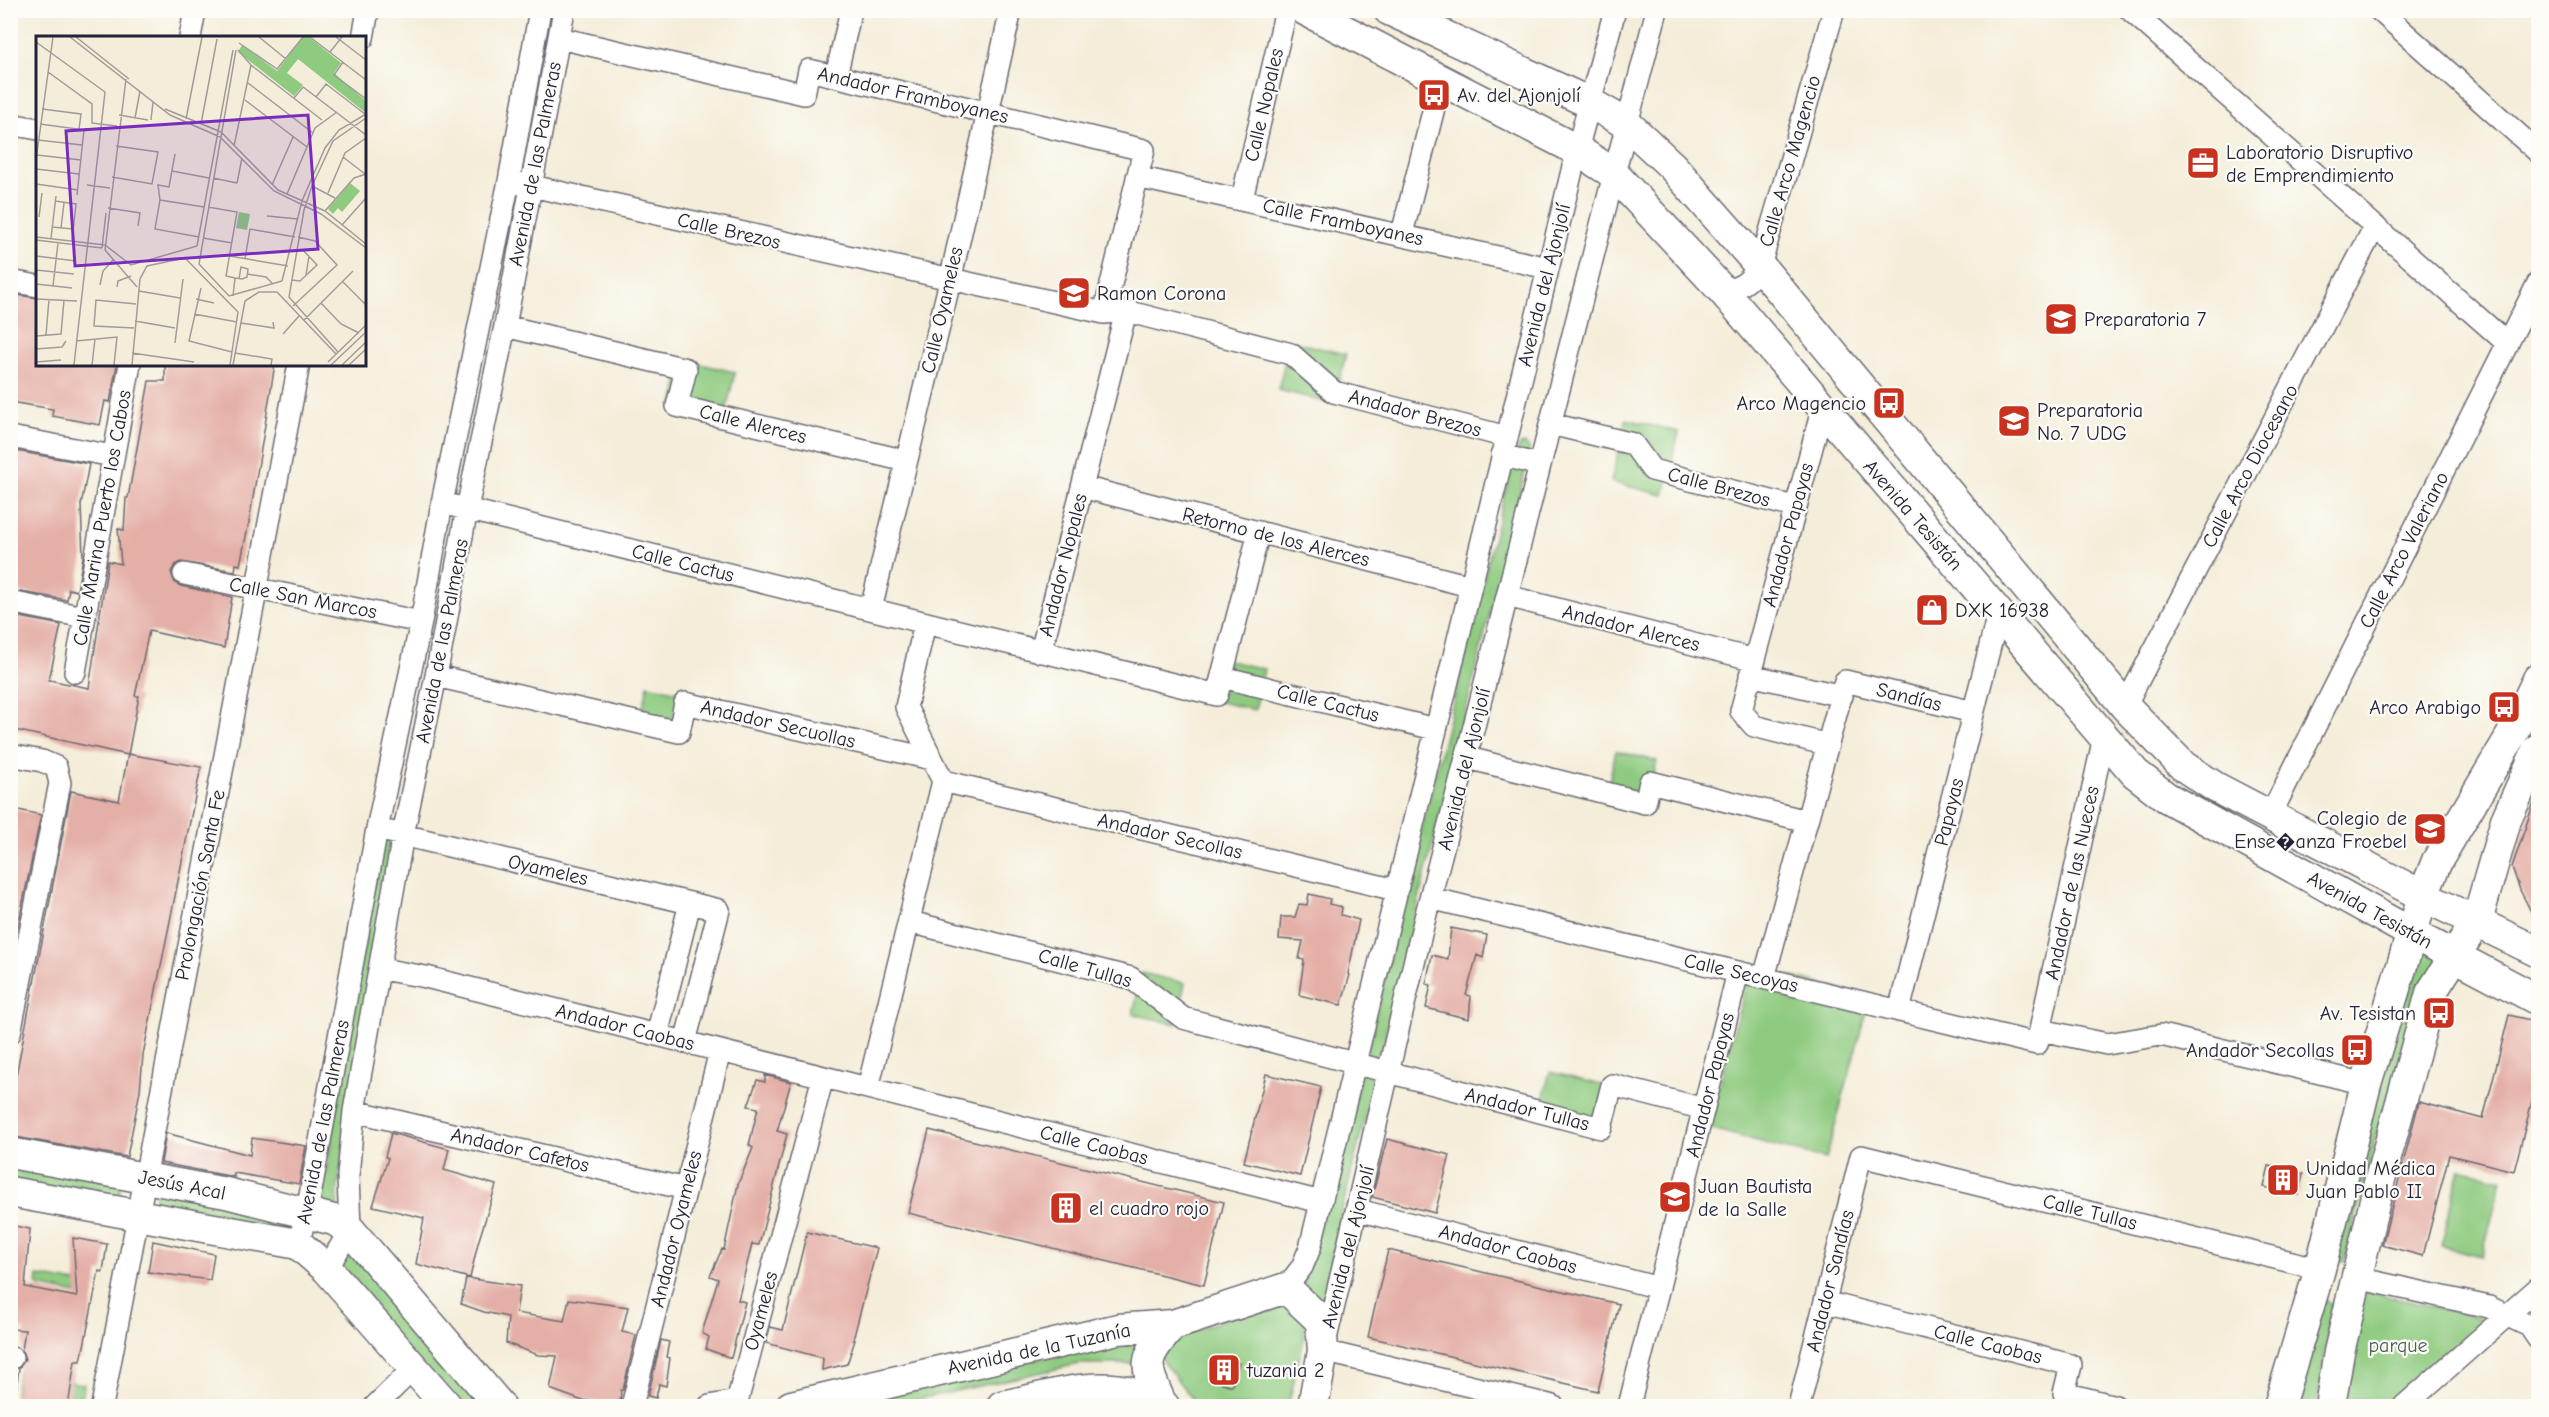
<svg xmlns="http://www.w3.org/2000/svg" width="2549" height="1417" font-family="'Comic Neue',sans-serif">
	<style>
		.green { fill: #8eca7f; stroke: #58765d; stroke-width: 1.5 }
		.building { fill: #e4afa6 }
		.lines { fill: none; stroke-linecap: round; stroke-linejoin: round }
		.street-casing { stroke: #6c6972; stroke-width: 24 }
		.secondary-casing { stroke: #6c6972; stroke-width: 33 }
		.street { stroke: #fff; stroke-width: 21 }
		.secondary { stroke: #fff; stroke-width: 30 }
		.labels { text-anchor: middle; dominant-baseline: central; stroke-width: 4.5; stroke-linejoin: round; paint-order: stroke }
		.street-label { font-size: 20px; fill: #22223b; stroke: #fdfcf7 }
		.poi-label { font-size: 20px; fill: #22223b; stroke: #fdfcf7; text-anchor: start }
		.park-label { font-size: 20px; fill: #485d53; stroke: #fdfcf7 }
		.inset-road { fill: none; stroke: #a09c9a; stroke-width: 1.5 }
		.view { fill: #7b2cbf; fill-opacity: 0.15; stroke: #7b2cbf; stroke-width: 3 }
		.inset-edge { fill: none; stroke: #22223b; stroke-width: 3 }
	</style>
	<rect width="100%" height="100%" fill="#fdfcf7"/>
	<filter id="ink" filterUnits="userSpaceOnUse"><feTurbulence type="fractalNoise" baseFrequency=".0167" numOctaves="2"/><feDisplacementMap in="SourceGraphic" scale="12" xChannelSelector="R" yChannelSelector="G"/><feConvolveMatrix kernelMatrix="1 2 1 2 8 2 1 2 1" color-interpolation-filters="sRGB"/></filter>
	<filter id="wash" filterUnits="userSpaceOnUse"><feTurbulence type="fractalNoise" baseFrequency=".008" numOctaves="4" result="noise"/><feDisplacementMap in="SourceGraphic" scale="24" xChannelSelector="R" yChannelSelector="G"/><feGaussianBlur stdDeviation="1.35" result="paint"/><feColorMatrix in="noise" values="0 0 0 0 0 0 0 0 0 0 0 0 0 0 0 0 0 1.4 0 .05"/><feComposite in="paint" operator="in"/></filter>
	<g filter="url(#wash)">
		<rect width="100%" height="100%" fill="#f4edd9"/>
		<path class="green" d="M1290,341L1346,354L1334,404L1278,390Z
			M683,360L735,372L724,420L672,409Z
			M1626,419L1679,432L1664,495L1611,482Z
			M1525,444L1529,448V455L1342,1210L1323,1300L1300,1289L1343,1147L1514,456L1520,445Z
			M1221,659L1264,669L1255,710L1211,700Z
			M648,685L692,695L682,736L639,726Z
			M1616,751L1657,761L1644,813L1604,803Z
			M382,838L394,839L338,1185L337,1209L321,1203Z
			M2416,942L2443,956L2384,1107L2344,1262L2328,1258Z
			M1751,966L1870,997L1826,1159L1708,1128Z
			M1142,973L1185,983L1176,1024L1133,1014Z
			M1550,1072L1610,1087L1600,1125L1540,1111Z
			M10,1162L122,1181L117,1204L11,1182Z
			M2460,1169L2502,1179L2482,1256L2441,1246Z
			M157,1184L295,1216L291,1234L153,1212Z
			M346,1240L488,1406H450L331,1270Z
			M38,1276L78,1283L77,1294L37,1286Z
			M2363,1291L2471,1315L2492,1323L2394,1406L2343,1397Z
			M2326,1300L2332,1305L2317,1406H2281Z
			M1255,1307H1285L1305,1322L1304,1339L1288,1406H1198L1152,1348Z
			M1140,1337L1136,1364H1079L888,1406H826Z
			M18,1373L84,1384L81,1406L15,1395Z"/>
		<g id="blocks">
			<path class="building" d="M10,294L38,298V364H117L110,402L105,401L100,425L52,416L53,409L10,402Z
				M165,364H275L249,522L240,565L236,564L235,571L181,562L175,565L171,572L175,583L181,586L232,597L224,648L149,631L135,696H139L128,755L10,729V615L61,625L49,680L89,688L108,561L121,564L118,529L124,530L126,498H128L149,381H165Z
				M10,450L89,464L81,505L83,557L77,591L69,589L67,600L10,590Z
				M128,754L201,767L143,1055L140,1091L127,1157L10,1136V1107L71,791L119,801Z
				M2535,799H2538V925L2520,890L2512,867Z
				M10,808L41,815L10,965Z
				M1309,894L1330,899L1329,904L1342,907L1341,915L1359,920L1348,974L1350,975L1341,1005L1299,995L1304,960L1299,959L1303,941L1279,939L1281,917H1295L1299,904L1307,905Z
				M1451,928L1487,935L1483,958L1477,955L1466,995L1471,996L1469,1019L1426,1008L1431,985L1426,984L1432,955L1448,959Z
				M2509,1015L2538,1022V1078L2514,1171L2449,1155L2423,1256L2382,1245L2419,1102L2483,1119Z
				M1266,1074L1321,1087L1300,1176L1244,1162Z
				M765,1075L791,1082L777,1131L787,1134L759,1245L752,1244L738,1300L745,1302L731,1358L706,1349L709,1337L702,1333L718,1279L710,1276L722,1249L724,1250L738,1184L753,1148L749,1145L758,1108L748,1106L757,1080L765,1082Z
				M929,1130L1224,1202L1204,1285L908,1213Z
				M166,1133L250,1155L252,1138L306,1146L299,1184L234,1173V1177L161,1163Z
				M391,1133L449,1149L444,1170L496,1185L478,1243L470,1278L416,1264L424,1218L373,1206L388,1158L385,1157Z
				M1387,1139L1450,1155L1435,1213L1372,1197Z
				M2269,1166L2303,1174L2298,1195L2264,1187Z
				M10,1225L30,1229L25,1287L77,1297L73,1238L107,1244L103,1272L99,1271L81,1361H75L68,1407H14L19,1368L25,1359L22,1350L25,1330L10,1329Z
				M807,1232L877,1248L853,1340H855L847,1364L822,1370L823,1358L766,1343L770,1327L783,1330Z
				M153,1241L214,1254L210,1280L148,1272Z
				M1388,1250L1619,1304L1598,1391L1368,1337Z
				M466,1278L520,1286L516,1313L564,1321L569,1299L628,1307L622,1332L636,1335L623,1390H621L620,1404L580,1400L550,1389L557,1356L538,1355L506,1343L508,1317L484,1312L461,1304Z
				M661,1340L669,1342L666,1357L670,1358L666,1386L659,1384L656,1398L648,1396Z
				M1219,1356L1239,1363L1232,1386L1208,1378Z"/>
		</g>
	</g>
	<g filter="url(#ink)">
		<use href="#blocks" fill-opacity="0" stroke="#6c6972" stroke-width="1.5"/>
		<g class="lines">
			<g class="street-casing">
				<path id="street" d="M2130,10L2508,344
					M2379,10L2538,152
					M190,38L195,10
					M363,38L368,10
					M559,38L804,94L809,70L1144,150L1104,313
					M836,76L851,10
					M10,124L38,129
					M1137,177L1548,268
					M518,183L1104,313L1126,311L1291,354L1334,392L1507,437
					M1242,199L1286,10
					M1402,234L1441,80
					M10,281L38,286
					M1723,291C1741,288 1749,282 1760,266L1834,10
					M505,326L686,369L677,406L906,461
					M1822,410L1741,711L1754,726L1828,745
					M1551,424L1633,444L1652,470L1794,507
					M10,437L113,456
					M1502,455L1539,465
					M1082,487L1470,586
					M454,506L1217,695L1259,532
					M184,574L421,622
					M1507,596L1755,660
					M10,602L84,617
					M871,609L950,281L1011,10
					M1041,652L1126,311
					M75,672L130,364
					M1750,675L1842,696
					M436,676L679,732L685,703L932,759
					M1222,677L1435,729
					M2125,706L2375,226
					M10,755L42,761L56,767L60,783L10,1033
					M1468,758L1645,803L1650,782L1807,821
					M943,781L1396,890
					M2270,816L2538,283
					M390,832L719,910L685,1042
					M1430,898L2037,1044L2104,737
					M910,922L1131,978L1183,1018L1601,1128L1612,1085L1704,1109
					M381,969L426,977L1321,1202
					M1764,978L1845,681L1973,712
					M1899,1011L1998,614
					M2041,1030L2107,1044L2161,1035L2366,1084
					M657,1035L690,903
					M868,1088L943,781L906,707L925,623
					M354,1111L686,1189
					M1358,1210L1659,1288
					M298,1244L307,1212L377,829L421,622L442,503L509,181L540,10
					M327,1269L350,1230L348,1176L354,1111L403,835L436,676L467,509L505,326L564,10
					M2357,1278L2489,1307L2529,1326L2538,1339
					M1286,1288L1302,1267L1310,1248L1577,150L1615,10
					M1825,1302L2071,1365L2064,1393L2115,1406
					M10,1358H12
					M102,1406L299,364
					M375,1406L414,1368
					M632,1406L720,1051
					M709,1406L737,1401
					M736,1406L823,1077
					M1553,1406L1323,1351C1360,1200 1392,1048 1430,898C1507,602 1578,306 1657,10
					M1629,1406L1738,972
					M1799,1406L1861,1156L2320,1269
					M2404,1406L2538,1288"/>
			</g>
			<g class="secondary-casing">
				<path id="secondary" d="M1305,10L1577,150L1613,173L1723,291L2135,773L2166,797L2411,933L2538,1000
					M1389,10L1590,103L1627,124L1672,166L1760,266L2125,706L2183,766L2215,787L2423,896L2538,952
					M10,1153L226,1193L334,1220L350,1230L500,1406
					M10,1192L298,1244L327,1269L447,1406
					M1162,1405C1143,1363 1142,1359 1173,1325
					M791,1406L1118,1329L1173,1325L1286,1288L1321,1321L1323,1351L1313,1406
					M1002,1406C1057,1395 1112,1373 1164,1406
					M2279,1406L2320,1269L2366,1084L2423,896L2437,861L2511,736L2538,679
					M2330,1406L2339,1352L2379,1183L2431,993L2477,921L2506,820L2538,749"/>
			</g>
			<use href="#street" class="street"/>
			<use href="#secondary" class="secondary"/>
		</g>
	</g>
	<defs>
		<g id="bus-square" transform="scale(1.725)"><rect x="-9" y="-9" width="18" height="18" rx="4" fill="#c8321e" stroke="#fdfcf7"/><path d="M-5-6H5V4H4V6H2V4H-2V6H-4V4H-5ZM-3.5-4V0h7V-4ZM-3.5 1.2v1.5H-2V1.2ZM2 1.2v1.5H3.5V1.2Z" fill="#fff"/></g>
		<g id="office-square" transform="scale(1.725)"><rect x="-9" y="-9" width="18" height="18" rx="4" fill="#c8321e" stroke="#fdfcf7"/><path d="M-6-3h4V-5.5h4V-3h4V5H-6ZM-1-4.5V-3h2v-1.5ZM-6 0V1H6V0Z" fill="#fff"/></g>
		<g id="school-square" transform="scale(1.725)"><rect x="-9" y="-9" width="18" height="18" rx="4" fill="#c8321e" stroke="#fdfcf7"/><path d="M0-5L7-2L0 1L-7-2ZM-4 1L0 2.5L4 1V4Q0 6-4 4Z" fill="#fff"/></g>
		<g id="university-square" transform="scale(1.725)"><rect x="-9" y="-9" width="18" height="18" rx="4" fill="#c8321e" stroke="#fdfcf7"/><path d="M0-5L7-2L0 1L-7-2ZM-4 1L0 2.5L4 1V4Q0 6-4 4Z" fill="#fff"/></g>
		<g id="shop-square" transform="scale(1.725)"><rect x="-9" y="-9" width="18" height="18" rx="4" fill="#c8321e" stroke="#fdfcf7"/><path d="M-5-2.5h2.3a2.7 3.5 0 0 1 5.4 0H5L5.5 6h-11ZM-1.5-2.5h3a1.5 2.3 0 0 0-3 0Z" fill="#fff"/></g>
		<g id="building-square" transform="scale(1.725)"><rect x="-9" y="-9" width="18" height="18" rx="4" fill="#c8321e" stroke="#fdfcf7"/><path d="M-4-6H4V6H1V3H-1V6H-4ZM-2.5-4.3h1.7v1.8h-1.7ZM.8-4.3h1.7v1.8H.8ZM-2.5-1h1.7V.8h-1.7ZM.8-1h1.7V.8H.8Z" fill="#fff"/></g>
	</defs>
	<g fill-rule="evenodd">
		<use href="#bus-square" x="1434" y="95"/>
		<use href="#office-square" x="2203" y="163"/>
		<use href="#school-square" x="1074" y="293"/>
		<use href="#university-square" x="2061" y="319"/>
		<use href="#bus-square" x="1889" y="403"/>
		<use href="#university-square" x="2014" y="421"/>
		<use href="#shop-square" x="1932" y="610"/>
		<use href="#bus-square" x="2504" y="707"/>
		<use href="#school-square" x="2430" y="829"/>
		<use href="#bus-square" x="2439" y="1013"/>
		<use href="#bus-square" x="2357" y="1050"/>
		<use href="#building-square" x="2283" y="1180"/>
		<use href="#school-square" x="1675" y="1197"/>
		<use href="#building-square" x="1066" y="1208"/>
		<use href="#building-square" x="1224" y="1370"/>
	</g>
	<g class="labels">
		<g class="street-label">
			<text transform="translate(913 95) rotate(13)">Andador Framboyanes</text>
			<text transform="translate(1264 105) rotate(-77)">Calle Nopales</text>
			<text transform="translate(1790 161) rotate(-74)">Calle Arco Magencio</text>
			<text transform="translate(535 164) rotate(-79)">Avenida de las Palmeras</text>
			<text transform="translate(1343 222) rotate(12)">Calle Framboyanes</text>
			<text transform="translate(729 231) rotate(13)">Calle Brezos</text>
			<text transform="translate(1544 285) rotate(-76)">Avenida del Ajonjolí</text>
			<text transform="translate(942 310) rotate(-77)">Calle Oyameles</text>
			<text transform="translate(1415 413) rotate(15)">Andador Brezos</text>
			<text transform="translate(753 424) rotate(14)">Calle Alerces</text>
			<text transform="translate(2250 466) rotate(-62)">Calle Arco Diocesano</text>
			<text transform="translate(1719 487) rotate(15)">Calle Brezos</text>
			<text transform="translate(1913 515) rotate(49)">Avenida Tesistán</text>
			<text transform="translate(102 518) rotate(-80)">Calle Marina Puerto los Cabos</text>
			<text transform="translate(1788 535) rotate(-75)">Andador Papayas</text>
			<text transform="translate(1276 537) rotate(14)">Retorno de los Alerces</text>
			<text transform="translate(2404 550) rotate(-63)">Calle Arco Valeriano</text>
			<text transform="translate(683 563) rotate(14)">Calle Cactus</text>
			<text transform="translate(1063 565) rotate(-76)">Andador Nopales</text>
			<text transform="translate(303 598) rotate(11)">Calle San Marcos</text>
			<text transform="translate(1631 628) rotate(14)">Andador Alerces</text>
			<text transform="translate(442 641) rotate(-79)">Avenida de las Palmeras</text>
			<text transform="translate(1909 697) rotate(14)">Sandías</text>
			<text transform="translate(1328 703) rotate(14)">Calle Cactus</text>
			<text transform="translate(778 724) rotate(13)">Andador Secuollas</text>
			<text transform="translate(1464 769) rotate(-76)">Avenida del Ajonjolí</text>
			<text transform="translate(1949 812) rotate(-76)">Papayas</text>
			<text transform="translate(1170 836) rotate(13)">Andador Secollas</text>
			<text transform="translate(548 870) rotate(13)">Oyameles</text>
			<text transform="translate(2072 883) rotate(-78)">Andador de las Nueces</text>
			<text transform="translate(200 885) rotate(-79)">Prolongación Santa Fe</text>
			<text transform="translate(2370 910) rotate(29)">Avenida Tesistán</text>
			<text transform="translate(1085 968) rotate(16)">Calle Tullas</text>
			<text transform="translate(1741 973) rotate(13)">Calle Secoyas</text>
			<text transform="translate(625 1027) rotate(14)">Andador Caobas</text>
			<text transform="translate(1710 1085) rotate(-76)">Andador Papayas</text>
			<text transform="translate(1527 1109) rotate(14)">Andador Tullas</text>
			<text transform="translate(323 1122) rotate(-79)">Avenida de las Palmeras</text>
			<text transform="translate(1094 1145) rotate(14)">Calle Caobas</text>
			<text transform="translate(520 1150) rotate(13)">Andador Cafetos</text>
			<text transform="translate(182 1185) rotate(11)">Jesús Acal</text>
			<text transform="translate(2090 1212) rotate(14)">Calle Tullas</text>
			<text transform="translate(676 1229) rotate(-76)">Andador Oyameles</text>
			<text transform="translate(1348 1247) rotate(-76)">Avenida del Ajonjolí</text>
			<text transform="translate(1508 1249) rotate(15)">Andador Caobas</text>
			<text transform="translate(1830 1281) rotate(-76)">Andador Sandías</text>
			<text transform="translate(761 1311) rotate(-75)">Oyameles</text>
			<text transform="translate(1988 1344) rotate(14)">Calle Caobas</text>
			<text transform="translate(1039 1349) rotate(-12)">Avenida de la Tuzanía</text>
		</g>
		<g class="poi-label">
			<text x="1457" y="95">Av. del Ajonjolí</text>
			<text x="2226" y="152">Laboratorio Disruptivo<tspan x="2226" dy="23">de Emprendimiento</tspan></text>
			<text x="1097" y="293">Ramon Corona</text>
			<text x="2084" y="319">Preparatoria 7</text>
			<text x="1866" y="403" text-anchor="end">Arco Magencio</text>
			<text x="2037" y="410">Preparatoria<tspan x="2037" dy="23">No. 7 UDG</tspan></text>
			<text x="1955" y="610">DXK 16938</text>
			<text x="2481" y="707" text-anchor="end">Arco Arabigo</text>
			<text x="2407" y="818" text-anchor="end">Colegio de<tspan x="2407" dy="23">Ense�anza Froebel</tspan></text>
			<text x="2416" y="1013" text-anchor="end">Av. Tesistan</text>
			<text x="2334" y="1050" text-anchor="end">Andador Secollas</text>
			<text x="2306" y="1168">Unidad Médica<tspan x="2306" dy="23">Juan Pablo II</tspan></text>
			<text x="1698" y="1186">Juan Bautista<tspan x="1698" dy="23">de la Salle</tspan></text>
			<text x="1089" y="1208">el cuadro rojo</text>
			<text x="1247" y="1370">tuzania 2</text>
		</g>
		<g class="park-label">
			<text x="2398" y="1345">parque</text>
		</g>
	</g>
	<g transform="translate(36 36)">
		<rect width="330" height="330" fill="#f4edd9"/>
		<path d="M267,1H273L305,27L298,37L330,65V77L262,23L251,37L267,49L258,60L202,16L206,9L241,35ZM314,147L324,155L306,176L302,172L297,178L292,173ZM203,176L214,178L211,194L200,192Z" fill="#8eca7f"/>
		<path class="inset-road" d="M34,1L134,79L184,101L238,155L285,178L330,212M40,1L93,43M223,1L250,23M274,1L330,44M300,1L330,24M0,6L69,56L38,329M203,7L241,33L267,1M200,14L163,228L193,260L246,245M202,14L215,29L286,84M294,16L306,1M307,26L298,39L330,63M12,36L56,68V87L81,90M212,47L277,97M280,61L290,48L329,78M258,62L267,51L330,99M209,64L271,111M6,73L45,78L43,93M129,73L185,96L242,154L289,175L330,208M83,79L112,84M99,82L104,55M150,83L166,1M115,84L117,66M4,88L48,94L41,159M165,88L181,3M2,104L46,109M198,110L215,29M139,118L133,151L122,149L124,164L119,193L163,201M1,119L45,124M307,121L329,138M0,124L17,1M0,133L43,138M136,135L173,142M76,141L116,148L122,116L80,110M177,142L201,147M201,147L206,122M0,148L42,154M51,149L74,152M236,149L257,101M276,150L299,162M292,157L309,117L330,102M251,158L279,92L301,76M124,164L168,171M19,165L40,168L36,205M172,171L201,176L190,240L199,242L206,243L211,241L212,233L205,231L203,243M72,172L104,177L102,190M289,175L318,142L330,138M231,180L262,183M3,181L6,157M306,189L330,162M16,191L37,193M25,192L28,167M0,201L69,209L95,229L161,210M15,202L20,160M167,202L196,207M0,204L66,212M161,210L197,14M66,212L70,177M69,214L90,43M69,214L101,251M0,220L40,225M194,220L252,230M209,223L214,193L259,201M0,234L38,238M211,238L230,241L237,248M270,239L273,220M256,244L264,245L281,229L267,214H261M246,245L266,165L289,112L303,94L330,78M307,246L330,269M0,248L36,252M64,249L67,235L78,223M17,250L22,207M81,251L82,245L95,240M165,252L153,305L196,316M103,255L144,262M197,260L199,242M0,263L41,265M160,263L178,267M209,265L223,256H241L300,318M285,267L305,288L323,297M257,270L301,229L279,205L262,201M158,278L201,286M268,284L317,235M99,285L139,292M205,287L238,292L237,286M98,292L58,290L60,264L100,268M247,298L263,280M10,299L13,263M0,300L25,298L28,264M40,305L81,301L78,329M139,307L147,243M0,313L26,311L30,305M302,316L253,261L268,174L276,150L297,105L330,82M96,317L158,326M199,317L236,323L235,329M0,326L25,324M292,326L330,289M56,329L59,303M96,329L104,243L111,230L149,222L202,276M194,329L202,276M197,329L209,265M295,329L330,296M306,329L330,306M313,329L330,313"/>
		<path class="view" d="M272,79L282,213L39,230L30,95Z"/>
		<rect width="330" height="330" class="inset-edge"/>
	</g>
	<rect width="2549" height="1417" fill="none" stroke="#fdfcf7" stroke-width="36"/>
</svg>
